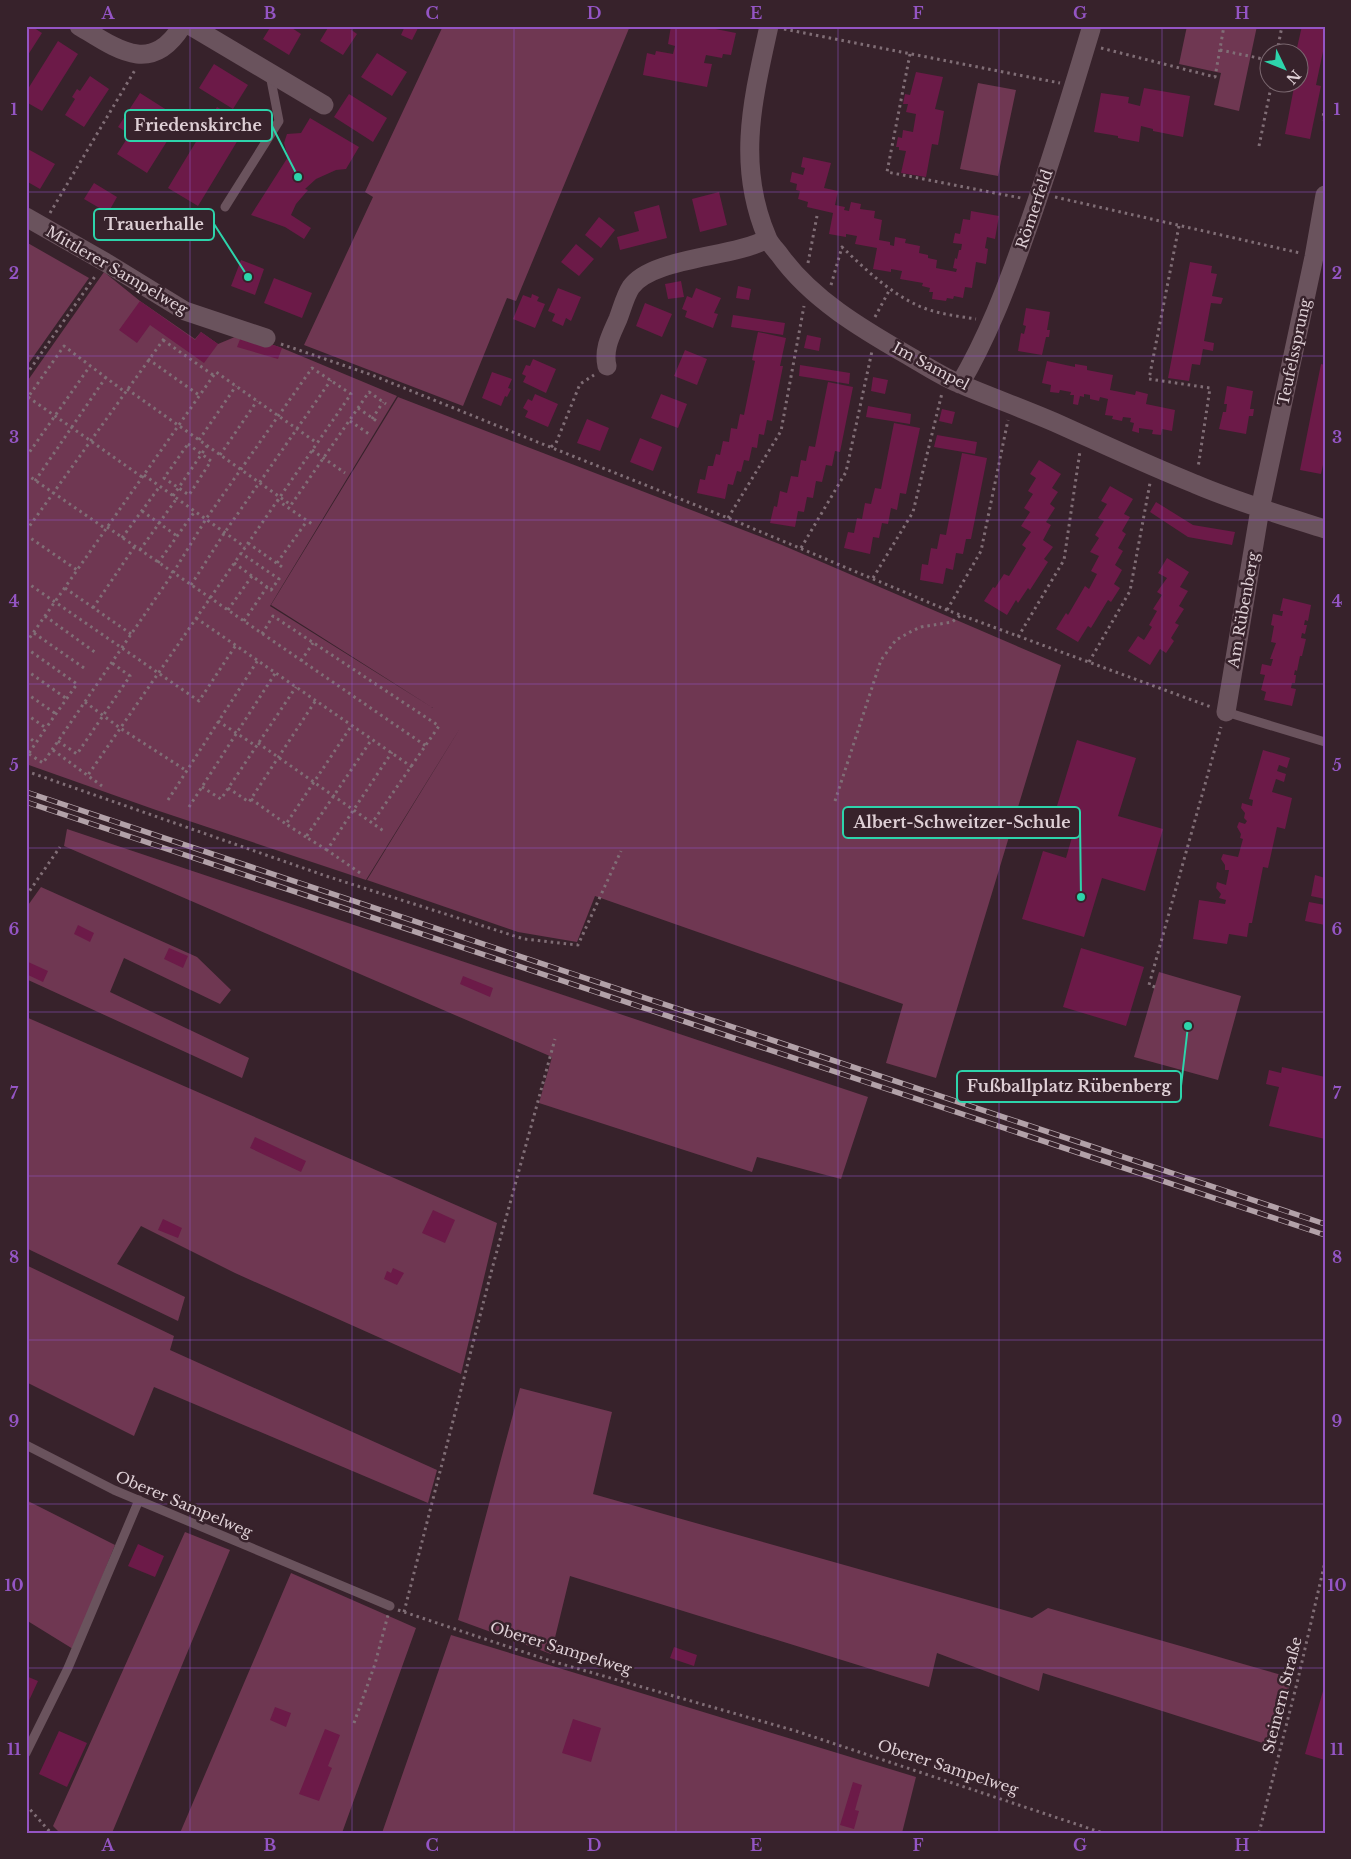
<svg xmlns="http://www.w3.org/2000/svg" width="1351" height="1859" font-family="'Libre Baskerville',serif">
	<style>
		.green { fill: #6f3752 }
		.building { fill: #6c1a48 }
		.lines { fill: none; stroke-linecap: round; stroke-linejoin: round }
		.path { stroke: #806e76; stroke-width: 3; stroke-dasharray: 2.5 4; stroke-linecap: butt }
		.lane { stroke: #6a535d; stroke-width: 9 }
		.street { stroke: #6a535d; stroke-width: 19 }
		.rail-casing { stroke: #b2a1a8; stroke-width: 5.5 }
		.rail { stroke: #37222b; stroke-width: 4; stroke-dasharray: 11; stroke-linecap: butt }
		.grid { fill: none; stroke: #9455c4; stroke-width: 1; stroke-opacity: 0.55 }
		.labels { text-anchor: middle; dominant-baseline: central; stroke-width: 5; stroke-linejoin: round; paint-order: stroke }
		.street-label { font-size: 15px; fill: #decfd5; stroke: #37222b }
		.leader { fill: none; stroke: #2dd4ab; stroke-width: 2 }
		.callout-dot { fill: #2dd4ab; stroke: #37222b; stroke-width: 2 }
		.callout { fill: #37222b; stroke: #2dd4ab; stroke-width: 2 }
		.callout-label { font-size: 16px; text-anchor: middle; font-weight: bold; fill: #decfd5 }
		.neatline { fill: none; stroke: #9455c4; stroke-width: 2 }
		.grid-label { font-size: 16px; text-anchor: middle; font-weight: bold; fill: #9455c4 }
	</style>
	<rect width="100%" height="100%" fill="#37222b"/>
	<path class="green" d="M443,26H630L516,301L507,298L463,406L304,345L373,197L365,192Z
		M1187,26H1257L1239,111L1214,105L1221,73L1179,64Z
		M978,83L1016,90L998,176L960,169Z
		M26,242L89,278L26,367Z
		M104,272L140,301L195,339L201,332L218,344L242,334L282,348L397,396L270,606L433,708L271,605L398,397L782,545L1061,665L936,1078L886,1063L903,1004L595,896L577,942L518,932L367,880L462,725L366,880L156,810L26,764V383Z
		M67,829L868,1097L841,1179L757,1157L752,1172L539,1103L552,1057L64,846Z
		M41,887L197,957L231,990L220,1004L124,958L110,992L249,1058L242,1078L26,979V908Z
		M1159,972L1241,996L1218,1080L1134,1057Z
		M26,1017L497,1223L461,1374L235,1273L141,1226L117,1264L185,1297L178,1321L26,1248Z
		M26,1265L174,1336L170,1350L437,1470L428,1503L154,1387L134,1436L26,1382Z
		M520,1388L612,1412L593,1494L1032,1618L1048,1608L1292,1678L1272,1746L1043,1673L1039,1691L937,1653L929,1687L570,1576L551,1654L458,1620Z
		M26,1500L115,1545L73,1649L26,1620Z
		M185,1532L230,1550L112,1833H60L53,1826Z
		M291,1573L416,1628L342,1833H180Z
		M451,1635L916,1777L902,1833H382Z"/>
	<path class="building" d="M26,26H31L42,33L26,58Z
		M271,26H289L301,34L289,55L263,39Z
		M329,26H346L357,34L343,55L320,41Z
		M405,26H419L412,40L401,35Z
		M671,26H700L736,33L731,55L723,54L722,58L706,55L704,63L712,64L707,87L643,75L647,53L655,55L656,51L673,54L675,46L668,44Z
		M1302,26H1325V42L1316,85L1321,86L1310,139L1285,134L1295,82H1298V52H1296Z
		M58,41L78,54L42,111L26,102V92Z
		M377,53L407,72L392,96L361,77Z
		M214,64L248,85L233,109L199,88Z
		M916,72L943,77L935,109L944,111L938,145L932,144L926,177L901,173L906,151L899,150V147H896L898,137L902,138L903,130L913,132L916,114L906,112L908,104H903L905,94L910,95Z
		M90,76L109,89L84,127L65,115L75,99L72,97L77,89L80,91Z
		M1144,88L1190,96L1183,137L1153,131V129L1141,126L1139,142L1118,138V136L1094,132L1101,93L1129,97L1128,103L1140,106Z
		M140,93L181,119L147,173L117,154L130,134L118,127Z
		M349,94L387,118L373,142L334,117Z
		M217,107L247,125L198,206L168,188Z
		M310,118L359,147L346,169L336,170L316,179L305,189L308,190L296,204L291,215L311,228L304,239L285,227L251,215L288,157L284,143L287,134L301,133Z
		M26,148L55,164L40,189L26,181Z
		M803,157L831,163L824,188L838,191L835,205L845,207L844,210L849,211L851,202L861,204L860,209L875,211L874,218L882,220L879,240L890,242V245L894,246L895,237L906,239L905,243L920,246L919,253L928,255V258L937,260L936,268L956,272L957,269L953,268L955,258L957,259L959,250H961L962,244L953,243L955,233L960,234L963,219L970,220L971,211L999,216L995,239L987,237L985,248L988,249L986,264L976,262L972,288L965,287L963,298L954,296L953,299L947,298L946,301L932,299L933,292H929L930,288L922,286L923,283L900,279L902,271L891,269V272L873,269L877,248L855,244L857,236L846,234V237L829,234L833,213L807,207L808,202L798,199L800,191L796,190L797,184L790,182L792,172L803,175L805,168L801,167Z
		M94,183L117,197L108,213L84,199Z
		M719,192L727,225L700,232L692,199Z
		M659,205L667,238L620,250L617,237L639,231L634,212Z
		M599,217L615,230L601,248L585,235Z
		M576,244L594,259L579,276L561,262Z
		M241,260L264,269L255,295L231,286Z
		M1190,262L1212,266L1211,273L1217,274L1212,296L1223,298L1221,304L1211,303L1204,341L1214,343L1213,351L1203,349L1200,365L1192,364L1189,381L1168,378Z
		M274,278L312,293L302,318L264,303Z
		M681,281L684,297L668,299L665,284Z
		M738,286L751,289L749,300L736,298Z
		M558,288L581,297L571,321L566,318L563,326L552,321L555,314L548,311Z
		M696,288L721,298L714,313L718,314L713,328L685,317L687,311L682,309L687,296L692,298Z
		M532,294L539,297L537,301L545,304L535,328L513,319L523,295L531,298Z
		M140,301L195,340L201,332L218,344L204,363L150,325L137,343L119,330Z
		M645,303L672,314L662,337L636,326Z
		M1026,308L1050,312L1047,330H1050L1049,337H1046L1042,355L1018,351L1021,333L1024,334L1026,326L1023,325Z
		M733,315L785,323L783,335L731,327Z
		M758,332L786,338L780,366H783L772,421L767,420L764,435L759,434L757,448L752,447L749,461L744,460L741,472L737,471L733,485L728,484L725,499L697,493L700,479L705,480L708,466H713L716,454L720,455L723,441L729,442L731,428L737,429L740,414L744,415L755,361L752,360Z
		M242,334L282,348L278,359L237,347Z
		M807,335L821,338L819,351L804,348Z
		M685,350L707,359L697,385L674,376Z
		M533,359L556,369L546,393L523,382L526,376L522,374L526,365L530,366Z
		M1047,361L1075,367V364L1087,366V370L1113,375L1110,390L1135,395L1136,391L1148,394L1146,404L1175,410L1172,431L1162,429L1161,435L1152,434L1153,430L1139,428V433L1132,431L1134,423L1130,422L1131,418L1123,417L1122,421L1112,419L1113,416L1105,415L1108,399L1100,397L1099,401L1090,399V395L1084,394V397L1080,396L1078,405L1073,404L1074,395H1070L1071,392L1060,390L1059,393L1050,392L1051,385L1042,383Z
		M1321,364L1325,365V466L1323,465L1321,474L1300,470Z
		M800,365L850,373L849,384L799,376Z
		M492,372L512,379L508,388L511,389L507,397L505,396L501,406L482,398Z
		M873,377L888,380L885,394L871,391Z
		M828,382L853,387L840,452L835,451L832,466L826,465L822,482L816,481L813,498L807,497L804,512L798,511L795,527L770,523L774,506L777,507L780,491L787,493L791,476L798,477L801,460L806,461L809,446L815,447Z
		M1227,386L1253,391L1250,409H1254L1253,416H1249L1246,434L1219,429L1223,412H1226L1227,404H1224Z
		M535,394L558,404L548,427L525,417L528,411L523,408L528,399L532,401Z
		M661,394L687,404L678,428L651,418Z
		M868,406L911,414L910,424L866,417Z
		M942,409L955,412L952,424L939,421Z
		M587,419L609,428L600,451L577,443Z
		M894,423L920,428L906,494L900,493L897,510L891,508L888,524L882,523L879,538L873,537L870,554L844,548L848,532L854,533L857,518L862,519L865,503L871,504L875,488L881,489Z
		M937,435L977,442L975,454L934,447Z
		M640,438L662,447L653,471L630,462Z
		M962,453L987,458L971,539H966L963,554L956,553L953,570L946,568L943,584L920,580L922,564L928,565L931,548L937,549L940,534L946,535Z
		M1039,460L1061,474L1052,488L1058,492L1050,504L1055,508L1046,522L1051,525L1043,540L1053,547L1044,559L1048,562L1030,590L1028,588L1018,603L1016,600L1007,615L984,601L993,587L995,588L1004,574L1009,576L1026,548L1022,545L1031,532L1021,526L1030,512L1024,508L1033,494L1028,491L1036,478L1030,474Z
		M1110,486L1133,499L1124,514L1130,517L1122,531L1126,534L1118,548L1123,551L1115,565L1122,570L1114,584L1120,588L1111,602L1108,600L1091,628L1088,626L1078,642L1056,629L1066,613L1068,615L1085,586L1089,589L1097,574L1091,571L1099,556L1090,552L1099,538L1095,535L1104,521L1098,518L1107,504L1101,501Z
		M1156,502L1193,525L1235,532L1232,545L1188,537L1150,512Z
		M1167,558L1189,572L1180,587L1188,591L1179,606L1184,609L1175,623L1179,625L1171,638L1174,641L1166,653L1160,649L1150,665L1128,651L1138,636L1144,640L1152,627L1149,625L1157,611L1153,609L1162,595L1157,592L1167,578L1158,573Z
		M1283,598L1311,605L1308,621L1305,620L1304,625H1307L1305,634L1302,633L1301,638L1306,639L1302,656H1300L1297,671L1295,670L1294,675H1296L1295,683H1292L1291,688L1296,689L1292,706L1264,700L1266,692L1261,690L1265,675L1260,674L1262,664L1271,666L1273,659H1270L1276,643L1271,642L1274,626L1271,625L1273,614L1282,616L1283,611H1280Z
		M1077,740L1136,758L1118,816L1163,829L1145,891L1102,878L1084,937L1022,919L1043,851L1066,858L1079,813L1057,806Z
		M1263,750L1290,758L1287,768L1279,765L1277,771L1286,774L1284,782L1276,779L1272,792L1292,798L1285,829L1277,827L1268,868L1263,867L1252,923H1249L1247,937L1229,934L1227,944L1193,939L1199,900L1225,904L1226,900L1219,898L1221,894L1216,888L1217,882L1226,885L1229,870H1225V865L1221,859L1223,854L1238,857L1243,839L1240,838L1241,834L1237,827L1239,822L1245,824L1247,821L1244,818L1245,813L1241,808L1242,803L1252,806L1253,800L1249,799Z
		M1315,875L1325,878V899L1311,896Z
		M1309,902L1325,905V925L1305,921Z
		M78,925L94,933L90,942L74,934Z
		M169,948L188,956L183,968L164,959Z
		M1081,948L1144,967L1126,1026L1063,1007Z
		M26,961L48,971L43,982L26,974Z
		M463,976L493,988L490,997L460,984Z
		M1282,1067L1325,1077V1139L1269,1126L1279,1087L1266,1084L1269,1070L1281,1073Z
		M255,1137L306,1161L301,1172L250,1148Z
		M433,1210L455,1220L445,1243L422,1233Z
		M163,1219L182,1228L178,1238L158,1230Z
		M393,1268L404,1273L397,1285L384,1279L387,1271L391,1273Z
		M138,1544L164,1556L155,1577L128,1566Z
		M674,1647L697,1655L694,1666L670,1658Z
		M26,1676L38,1681L26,1707Z
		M1325,1684V1760L1305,1754Z
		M275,1707L291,1713L286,1727L270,1720Z
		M573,1719L601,1728L591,1762L562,1753Z
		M325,1729L340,1735L328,1766L332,1768L319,1801L299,1794Z
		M59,1731L87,1743L67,1787L39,1774Z
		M853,1782L862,1785L855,1810L859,1811L854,1829L840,1825Z"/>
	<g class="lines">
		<path class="path" d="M784,29L1060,83
			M1101,48L1215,77L1224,26
			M1220,50L1268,60
			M1277,52L1282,26
			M910,54L887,172L1021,198
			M1325,107L1323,117L1325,122
			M1259,146L1272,82
			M1055,197L1300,253
			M50,213L135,70
			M1179,226L1149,379L1210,388L1198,468
			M808,263L817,216
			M831,285L842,247C865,269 890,293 919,306C937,314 957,316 976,319
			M875,317L890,289
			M163,340L213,375
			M281,344L372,375L535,441L728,518L947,610L1211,707
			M148,359L199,395
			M26,375L96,275
			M127,389L291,505L369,392L386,404
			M28,397L142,477
			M26,400L64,346L125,392
			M358,408L378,422
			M372,419L383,402
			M350,421L369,434
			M199,440L236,386
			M188,444L211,461L189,495L164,478Z
			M551,447L556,443L580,384L594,375
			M312,450L345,473
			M220,455L257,401
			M26,457L90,366
			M26,474L106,529
			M144,475L245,547
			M35,481L106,377
			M173,496L207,446
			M277,500L312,524
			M142,511L177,536
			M728,518L781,431L804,306
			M107,527L426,746
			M26,531L166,336
			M26,535L77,570
			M122,538L160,486
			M248,543L285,569
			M801,548L846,472L872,351
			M140,550L177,498
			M158,563L195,511
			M234,563L252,576
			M277,563L307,521
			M873,578L913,512L942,393
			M26,582L199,701L236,645
			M191,585L225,532L331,380
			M65,588L131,634
			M93,608L135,546
			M228,610L252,576L271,590L279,579L241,553
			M947,610L981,551L1008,420
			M45,616L96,653
			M196,618L412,767
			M244,621L267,587
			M34,633L84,668
			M262,634L273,616L439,726L372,823
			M1018,637L1064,560L1080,451
			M26,643L216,372L317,443
			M26,648L77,684L46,728
			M301,661L313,643
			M1089,662L1130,591L1150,483
			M26,670L67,699
			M26,693L56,714
			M85,702L120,728L187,771
			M26,714L46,728L27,756L26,755
			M218,721L256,746
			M26,735L36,743
			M58,741L77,754L130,676L112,663
			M258,743L385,832
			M53,750L102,786
			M29,754L43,763L173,573L206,519L312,368L351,394L88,775
			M26,771L326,876L524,939L578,945L621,851
			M202,787L221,799L296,687
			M228,788L249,802L316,700
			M251,799L286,824
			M168,800L258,660
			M835,801L881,660L896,640L912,631L921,627L952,622L961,615
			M189,807L276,672
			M306,837L286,824L352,725
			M327,850L306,837L372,739
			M360,873L327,850L392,752
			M26,896L60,847
			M1155,987L1149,985L1221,727
			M398,1610L551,1661L796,1731L1103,1833
			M404,1612L492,1269L555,1039
			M354,1723L375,1664L388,1615
			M26,1805L51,1833
			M1259,1833L1298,1679L1325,1562"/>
		<path class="lane" d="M225,207L279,121L270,75
			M1226,712L1325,742
			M26,1445L114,1490L390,1606
			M26,1753L68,1668L139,1500"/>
		<path class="street" d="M79,26C117,49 151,76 182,26
			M191,26L324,105
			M769,26C753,99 736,164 767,237C769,243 775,249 779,254C811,299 862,329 909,356C926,366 941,376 958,383C990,397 1022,408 1054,422C1101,443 1147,465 1195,484C1237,502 1281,515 1325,529
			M26,217L105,262L185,311L266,338
			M607,366C603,349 611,335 618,319C622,309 625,296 631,287C652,257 733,258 767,239
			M960,384C987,338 1006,289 1024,238C1049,169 1070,99 1091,29
			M1226,712L1260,509L1314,257L1325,195"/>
		<g class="rail-casing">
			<path id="rail" d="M26,792L1325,1224
				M26,802L1325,1235"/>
		</g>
		<use href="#rail" class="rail"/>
	</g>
	<path class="grid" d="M190,26V1833M352,26V1833M514,26V1833M676,26V1833M838,26V1833M999,26V1833M1162,26V1833M26,192H1325M26,356H1325M26,520H1325M26,684H1325M26,848H1325M26,1012H1325M26,1176H1325M26,1340H1325M26,1504H1325M26,1668H1325"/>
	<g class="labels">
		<g class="street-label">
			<text transform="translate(1034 209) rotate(-71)">Römerfeld</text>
			<text transform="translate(117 270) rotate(30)">Mittlerer Sampelweg</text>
			<text transform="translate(1294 352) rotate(-78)">Teufelssprung</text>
			<text transform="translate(931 366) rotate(28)">Im Sampel</text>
			<text transform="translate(1243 610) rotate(-80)">Am Rübenberg</text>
			<text transform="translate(184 1504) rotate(23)">Oberer Sampelweg</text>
			<text transform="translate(561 1648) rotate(17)">Oberer Sampelweg</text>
			<text transform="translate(1282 1695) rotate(-76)">Steinern Straße</text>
			<text transform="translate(948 1767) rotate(18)">Oberer Sampelweg</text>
		</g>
	</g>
	<path class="leader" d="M298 177L272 126M248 277L214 224M1081 897L1080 822M1188 1026L1181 1086"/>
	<g class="callout-dot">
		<circle cx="298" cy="177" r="5"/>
		<circle cx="248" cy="277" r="5"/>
		<circle cx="1081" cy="897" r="5"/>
		<circle cx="1188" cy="1026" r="5"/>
	</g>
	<g class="callout">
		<rect x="125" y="110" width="147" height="31" rx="5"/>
		<rect x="94" y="209" width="120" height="31" rx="5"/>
		<rect x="843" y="807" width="237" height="31" rx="5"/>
		<rect x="957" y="1071" width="224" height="31" rx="5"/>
	</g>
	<g class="callout-label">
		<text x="198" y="131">Friedenskirche</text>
		<text x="154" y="230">Trauerhalle</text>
		<text x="962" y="828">Albert-Schweitzer-Schule</text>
		<text x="1069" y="1092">Fußballplatz Rübenberg</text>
	</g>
	<rect width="1351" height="1859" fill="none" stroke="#37222b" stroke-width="55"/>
	<g transform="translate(1284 68) rotate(133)"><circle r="24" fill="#37222b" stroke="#7a676f"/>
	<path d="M0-4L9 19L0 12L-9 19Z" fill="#2dd4ab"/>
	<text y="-8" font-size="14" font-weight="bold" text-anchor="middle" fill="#decfd5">N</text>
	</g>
	<rect x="28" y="28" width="1296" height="1804" class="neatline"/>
	<g class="grid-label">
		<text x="108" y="19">A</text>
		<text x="270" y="19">B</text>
		<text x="432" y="19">C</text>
		<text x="594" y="19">D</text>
		<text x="756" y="19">E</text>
		<text x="918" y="19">F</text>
		<text x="1080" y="19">G</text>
		<text x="1242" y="19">H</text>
		<text x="14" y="115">1</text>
		<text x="1337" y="115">1</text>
		<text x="14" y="279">2</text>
		<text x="1337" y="279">2</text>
		<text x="14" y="443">3</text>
		<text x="1337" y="443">3</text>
		<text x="14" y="607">4</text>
		<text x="1337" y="607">4</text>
		<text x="14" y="771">5</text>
		<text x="1337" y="771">5</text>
		<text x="14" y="935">6</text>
		<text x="1337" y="935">6</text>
		<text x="14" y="1099">7</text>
		<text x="1337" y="1099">7</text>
		<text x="14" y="1263">8</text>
		<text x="1337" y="1263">8</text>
		<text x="14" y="1427">9</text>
		<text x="1337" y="1427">9</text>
		<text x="14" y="1591">10</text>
		<text x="1337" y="1591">10</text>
		<text x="14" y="1755">11</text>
		<text x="1337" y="1755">11</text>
		<text x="108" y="1851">A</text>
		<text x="270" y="1851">B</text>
		<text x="432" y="1851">C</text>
		<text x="594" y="1851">D</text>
		<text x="756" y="1851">E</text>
		<text x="918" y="1851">F</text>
		<text x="1080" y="1851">G</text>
		<text x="1242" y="1851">H</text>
	</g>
</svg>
